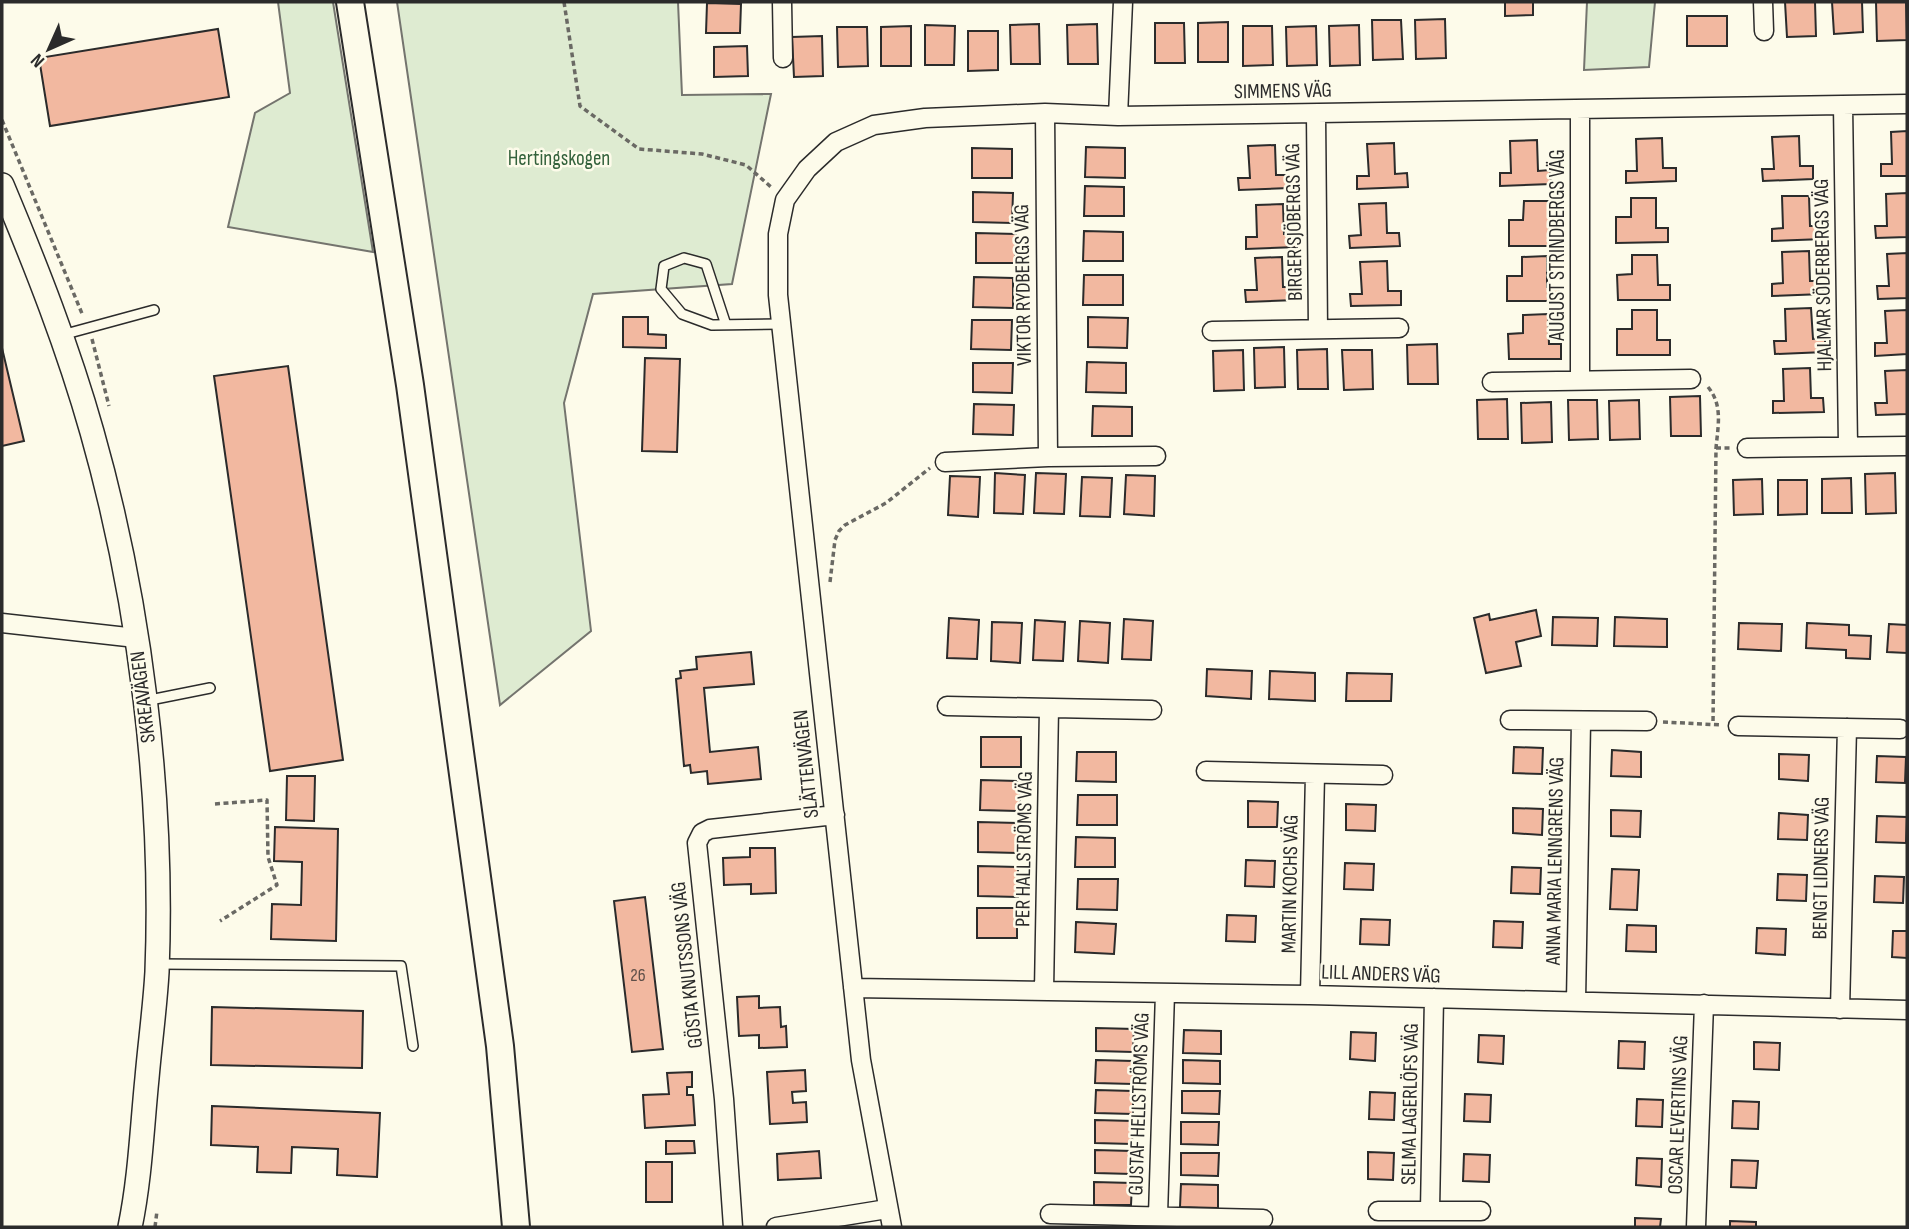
<svg xmlns="http://www.w3.org/2000/svg" width="1909" height="1229" font-family="'Sofia Sans Condensed',sans-serif">
	<style>
		.green { fill: #deebd1; stroke: #74746e; stroke-width: 2 }
		.building { fill: #f2b8a0; stroke: #2b2b2b; stroke-width: 2 }
		.lines { fill: none; stroke-linecap: round; stroke-linejoin: round }
		.service-casing { stroke: #2b2b2b; stroke-width: 12 }
		.minor-casing { stroke: #2b2b2b; stroke-width: 21 }
		.tertiary-casing { stroke: #2b2b2b; stroke-width: 26 }
		.secondary-casing { stroke: #2b2b2b; stroke-width: 30 }
		.path { stroke: #6a6964; stroke-width: 3.5; stroke-dasharray: 5 3.5; stroke-linecap: butt }
		.service { stroke: #fdfbea; stroke-width: 9 }
		.minor { stroke: #fdfbea; stroke-width: 18 }
		.tertiary { stroke: #fdfbea; stroke-width: 23 }
		.secondary { stroke: #fdfbea; stroke-width: 26 }
		.labels { text-anchor: middle; dominant-baseline: central; stroke-width: 5; stroke-linejoin: round; paint-order: stroke }
		.number-label { font-size: 18px; fill: #5d4e48 }
		.street-label { font-size: 21px; fill: #2b2b2b; stroke: #fdfbea }
		.park-label { font-size: 21px; fill: #34623c; stroke: #fdfbea }
	</style>
	<rect width="100%" height="100%" fill="#fdfbea"/>
	<path class="green" d="M278,2H333L373,252L228,227L255,113L290,93Z
		M397,2H678L682,95L771,94L732,284L593,294L564,403L591,631L500,705Z
		M1587,2H1655L1649,67L1584,70Z"/>
	<path class="building" d="M1505,2H1533V15L1505,16Z
		M1785,2H1815L1816,36L1787,37Z
		M1832,2H1862L1863,32L1834,34Z
		M1876,2H1906L1907,40L1877,41Z
		M707,3L741,4L740,33H706Z
		M1687,16H1727V46H1687Z
		M1445,19L1446,58L1416,59L1415,20Z
		M1372,20H1401L1403,59L1373,60Z
		M1228,22V62H1198V23Z
		M1155,23H1184L1185,63H1155Z
		M1039,24L1040,64H1011L1010,25Z
		M1097,24L1098,64H1068L1067,25Z
		M925,25L955,26L954,65H925Z
		M1359,25L1360,65L1330,66L1329,26Z
		M911,26V66H881V27Z
		M1243,26H1272L1273,65L1243,66Z
		M1316,26L1317,65L1287,66L1286,27Z
		M837,27H867L868,66L838,67Z
		M218,29L229,97L50,126L39,58Z
		M968,31H998V70L968,71Z
		M822,36L823,76L794,77L792,37Z
		M747,46L748,76L714,77V47Z
		M1907,131V176H1881V164H1892L1891,132Z
		M1799,136L1800,166H1813V179L1763,181L1762,169H1774L1772,137Z
		M1662,138L1663,168H1676V181L1626,183V171H1637L1636,139Z
		M1537,140L1538,171L1550,170L1551,184L1500,186V173H1511L1510,141Z
		M1394,143L1395,174L1407,173L1408,187L1357,189V176H1369L1367,144Z
		M1275,145L1276,175H1288L1289,188L1239,190L1238,178H1250L1248,146Z
		M1086,147L1125,148V178L1085,177Z
		M972,148L1012,149V178H972Z
		M1085,186L1124,187V216H1084Z
		M973,192L1013,193L1012,223L973,222Z
		M1907,193V237L1876,238L1875,226H1887L1886,194Z
		M1782,196H1809L1810,226H1822L1823,239L1772,241V229L1783,228Z
		M1631,198H1656V228H1668V242L1616,243V217H1631Z
		M1524,201H1549V231H1561V246H1509V220H1523Z
		M1386,203L1387,233H1399L1400,246L1350,248L1349,236L1361,235L1359,204Z
		M1283,204L1284,234H1296L1297,247L1246,249V237H1257L1256,205Z
		M1084,231L1123,232V261H1083Z
		M976,233L1016,234L1015,263H976Z
		M1809,251L1810,281H1822L1823,294L1772,296V284L1783,283L1782,252Z
		M1907,253V298L1878,299L1877,286H1889L1887,254Z
		M1632,255H1657L1658,285H1670V300H1618L1617,275L1632,274Z
		M1547,256V287L1559,286V301H1507V276H1522V257Z
		M1282,257L1283,287H1296V300L1246,302L1245,290H1257L1255,258Z
		M1387,261L1388,291H1401V305L1351,306L1350,294H1362L1360,262Z
		M1084,275H1123V305H1083Z
		M974,277L1013,278V308L973,307Z
		M1811,308L1813,339L1825,338V352L1775,354L1774,341H1786L1785,309Z
		M1632,310H1657V340H1670V355H1617V329H1632Z
		M1907,310V354L1875,356V343H1887L1885,311Z
		M1548,314L1549,344H1561V359H1509L1508,334L1523,333V315Z
		M623,317H648V334L666,335V348L623,347Z
		M1088,317L1128,318L1127,348L1088,347Z
		M972,320H1012L1011,350L971,349Z
		M1437,344L1438,384H1408L1407,345Z
		M1284,347L1285,387L1255,388L1254,348Z
		M2,348L24,441L2,446Z
		M1327,349L1328,389H1298L1297,350Z
		M1243,350L1244,390L1214,391L1213,351Z
		M1342,350H1372L1373,389L1344,390Z
		M645,358L680,359L677,452L642,451Z
		M1087,362L1126,363V393L1086,392Z
		M973,363H1013L1012,393L973,392Z
		M288,366L343,760L270,771L214,376Z
		M1810,368L1811,398H1823L1824,412L1773,413V401H1784L1783,369Z
		M1907,370V414L1876,415L1875,403H1887L1885,371Z
		M1700,396L1701,436H1671L1670,397Z
		M1507,399L1508,439H1478L1477,400Z
		M1568,400H1597L1598,439L1569,440Z
		M1639,400L1640,439L1610,440L1609,401Z
		M1551,402L1552,442L1522,443L1521,403Z
		M974,404L1014,405L1013,435L973,434Z
		M1093,406L1132,407V436H1092Z
		M995,473L1025,475L1023,514L994,513Z
		M1036,473L1066,474L1064,514L1034,513Z
		M1895,473L1896,513L1866,514L1865,474Z
		M1126,475L1155,476L1154,516L1124,514Z
		M950,476L980,477L978,517L948,515Z
		M1082,477L1112,478L1110,517L1080,516Z
		M1851,478L1852,513H1822V479Z
		M1762,479L1763,514L1734,515L1733,480Z
		M1778,480H1807V514L1778,515Z
		M1536,610L1541,636L1516,642L1521,666L1486,673L1474,618L1489,614L1490,620Z
		M1553,617L1598,618L1597,646L1552,645Z
		M1615,617L1667,619V647L1614,646Z
		M949,618L979,620L977,659L947,658Z
		M1124,619L1153,621L1151,660L1122,659Z
		M1035,620L1065,622L1063,661L1033,660Z
		M1080,621L1110,623L1108,663L1078,661Z
		M992,622L1022,623L1020,663L991,661Z
		M1739,623L1782,624L1781,651L1738,649Z
		M1807,623L1849,625V635L1871,636L1870,659L1846,658V650L1806,648Z
		M1889,624L1907,625V653L1887,652Z
		M751,652L754,684L704,688L710,752L758,747L761,779L708,784L707,771L691,773L690,765L684,766L676,679L681,678L680,671L697,669L696,657Z
		M1207,669L1252,671L1251,699L1206,696Z
		M1270,671L1315,673V701L1269,699Z
		M1347,673L1392,674L1391,701H1346Z
		M981,737H1021V767H981Z
		M1514,747L1543,748L1542,774L1513,773Z
		M1612,750L1641,752V777L1611,776Z
		M1077,752H1116V782L1076,781Z
		M1779,754L1809,755L1808,781L1779,779Z
		M1877,756L1906,757L1905,783L1876,782Z
		M287,776H315L314,821L286,820Z
		M981,780L1020,781V811L980,810Z
		M1078,795H1117V825H1077Z
		M1248,801L1278,802L1277,827H1248Z
		M1346,804L1376,805L1375,831L1346,830Z
		M1513,808L1543,809L1542,835L1513,833Z
		M1611,810L1641,811L1640,837L1611,836Z
		M1779,813L1808,815L1807,840L1778,839Z
		M1877,816L1907,817L1906,843L1876,842Z
		M978,822L1018,823V853L978,852Z
		M275,827L338,829L336,941L271,939L272,904L301,905L302,862L274,861Z
		M1076,837L1115,838V867H1075Z
		M750,848H775L776,893L751,894V884L724,885L723,858L750,857Z
		M1246,860L1275,861L1274,887L1245,886Z
		M1345,863L1374,864L1373,890L1344,889Z
		M978,866L1018,867V897L978,896Z
		M1512,867L1541,868L1540,894L1511,893Z
		M1612,869L1639,870L1637,910L1610,909Z
		M1778,874L1807,875L1806,901L1777,900Z
		M1875,876L1904,877L1903,903L1874,902Z
		M1078,879H1118L1117,910L1077,909Z
		M645,897L663,1049L632,1052L614,901Z
		M977,908H1017V938H977Z
		M1227,915L1256,916L1255,942L1226,941Z
		M1361,919L1390,920L1389,945L1360,944Z
		M1494,921L1523,922L1522,948L1493,947Z
		M1076,922L1116,924L1114,954L1075,952Z
		M1627,925L1656,926V952L1626,951Z
		M1757,928L1786,929L1785,955L1756,953Z
		M1893,931H1907V958L1892,957Z
		M759,996V1008L780,1007L781,1027L786,1026L787,1047L759,1048V1035L739,1036L737,997Z
		M212,1007L363,1011L362,1068L211,1065Z
		M1096,1028L1134,1029L1133,1052L1096,1051Z
		M1184,1030L1221,1031V1054L1183,1053Z
		M1351,1032L1376,1033L1375,1061L1350,1059Z
		M1479,1035L1504,1036L1503,1064L1478,1062Z
		M1619,1041L1645,1042L1644,1069L1618,1068Z
		M1754,1042L1780,1043L1779,1070L1754,1069Z
		M1096,1060L1133,1061V1084L1095,1083Z
		M1183,1060L1220,1061V1084L1183,1083Z
		M805,1070L806,1091L792,1092L793,1103L806,1102L807,1122L770,1124L767,1072Z
		M692,1072V1087H687V1095H693L695,1125L645,1128L643,1095L669,1094L667,1073Z
		M1096,1090L1133,1091V1114L1095,1113Z
		M1182,1091H1220L1219,1114L1182,1113Z
		M1370,1092L1395,1093L1394,1120L1369,1119Z
		M1465,1094L1491,1095L1490,1122L1464,1121Z
		M1637,1099L1663,1100L1662,1127L1636,1126Z
		M1733,1101L1759,1102L1758,1129L1732,1128Z
		M212,1106L380,1113L377,1177L337,1175L338,1149L292,1147L291,1173L257,1172L258,1147L211,1145Z
		M1095,1120L1133,1121L1132,1144L1095,1143Z
		M1181,1122H1219L1218,1145L1181,1144Z
		M666,1141H694L695,1153L666,1154Z
		M1095,1150L1132,1151V1174L1095,1173Z
		M819,1151L821,1178L778,1180L777,1154Z
		M1368,1152L1394,1153L1393,1180L1368,1179Z
		M1181,1153H1219L1218,1176L1181,1175Z
		M1464,1154L1490,1155L1489,1182L1463,1181Z
		M1637,1158L1662,1159L1661,1187L1636,1185Z
		M1732,1160L1758,1161L1756,1188L1731,1187Z
		M646,1162H672V1202H646Z
		M1094,1182L1132,1183L1131,1205H1094Z
		M1181,1184L1218,1185V1208L1180,1207Z
		M1635,1218L1661,1219L1660,1227H1635Z
		M1730,1221L1756,1222V1227H1730Z"/>
	<g class="lines">
		<g class="service-casing">
			<path id="service" d="M726,325L706,264L684,258L664,266L661,289L682,314L712,325L781,324
				M62,335L154,310
				M145,701L210,688
				M158,964L401,966L413,1046"/>
		</g>
		<g class="minor-casing">
			<path id="minor" d="M782,2L783,58
				M1763,2L1764,31
				M1843,105L1848,445
				M1580,109V380
				M1045,113L1048,457
				M1316,114L1318,329
				M1118,116L1123,2
				M1212,331L1399,328
				M1492,382L1691,379
				M1747,448L1907,446
				M945,462L1048,457L1156,456
				M2,623L136,638
				M947,706L1152,710
				M1510,720L1647,721
				M1738,726L1900,729
				M1206,771L1383,775
				M853,988L1310,995L1907,1010
				M1044,991L1049,708
				M1310,995L1315,775
				M1576,1001L1581,722
				M1840,1009L1847,728
				M1430,1210L1434,998
				M1378,1211H1481
				M1050,1214L1263,1219
				M1158,1215L1165,993
				M733,1227L724,1099L697,843L702,833L710,829L835,815
				M776,1227L887,1209
				M892,1227L861,1060L778,295V234L785,200L807,169L836,142L874,125L925,118L1045,113L1118,116L1907,104
				M1696,1227L1704,1004"/>
		</g>
		<g class="tertiary-casing">
			<path id="tertiary" d="M2,185C36,266 68,347 92,432C140,601 164,795 157,972C155,1007 150,1043 147,1078C142,1128 140,1179 130,1227"/>
		</g>
		<g class="secondary-casing">
			<path id="secondary" d="M350,2L410,385L500,1046L516,1227"/>
		</g>
		<path class="path" d="M564,2L580,106L639,149L702,154L746,165L771,187
			M2,120L83,316
			M92,339L109,406
			M1708,387C1723,405 1718,426 1716,448L1713,724
			M1716,448H1731
			M830,582L835,540L839,531L845,525L886,503L930,468
			M1663,722L1722,725
			M215,804L267,800L268,857L277,885L220,921
			M155,1227L157,1211"/>
		<use href="#service" class="service"/>
		<use href="#minor" class="minor"/>
		<use href="#tertiary" class="tertiary"/>
		<use href="#secondary" class="secondary"/>
	</g>
	<g class="labels">
		<g class="number-label">
			<text x="638" y="975">26</text>
		</g>
		<g class="street-label">
			<text transform="translate(1283 91) rotate(-1)">SIMMENS VÄG</text>
			<text transform="translate(1294 222) rotate(-91)">BIRGER SJÖBERGS VÄG</text>
			<text transform="translate(1557 245) rotate(-90)">AUGUST STRINDBERGS VÄG</text>
			<text transform="translate(1823 275) rotate(-91)">HJALMAR SÖDERBERGS VÄG</text>
			<text transform="translate(1023 285) rotate(-91)">VIKTOR RYDBERGS VÄG</text>
			<text transform="translate(143 697) rotate(-97)">SKREAVÄGEN</text>
			<text transform="translate(806 764) rotate(-96)">SLÄTTENVÄGEN</text>
			<text transform="translate(1024 849) rotate(-89)">PER HALLSTRÖMS VÄG</text>
			<text transform="translate(1555 861) rotate(-89)">ANNA MARIA LENNGRENS VÄG</text>
			<text transform="translate(1821 868) rotate(-89)">BENGT LIDNERS VÄG</text>
			<text transform="translate(1290 884) rotate(-89)">MARTIN KOCHS VÄG</text>
			<text transform="translate(687 965) rotate(-96)">GÖSTA KNUTSSONS VÄG</text>
			<text transform="translate(1381 974) rotate(2)">LILL ANDERS VÄG</text>
			<text transform="translate(1139 1104) rotate(-88)">GUSTAF HELLSTRÖMS VÄG</text>
			<text transform="translate(1410 1104) rotate(-89)">SELMA LAGERLÖFS VÄG</text>
			<text transform="translate(1678 1115) rotate(-88)">OSCAR LEVERTINS VÄG</text>
		</g>
		<g class="park-label">
			<text x="559" y="158">Hertingskogen</text>
		</g>
	</g>
	<rect width="1909" height="1229" fill="none" stroke="#2b2b2b" stroke-width="7"/>
	<g transform="translate(49 49) rotate(225)" stroke="#fdfbea" stroke-width="5" paint-order="stroke">
	<path d="M0-5L12 26L0 18L-12 26Z" fill="#2b2b2b"/>
	<text y="-10" font-size="19" font-weight="bold" text-anchor="middle" fill="#2b2b2b">N</text>
	</g>
</svg>
